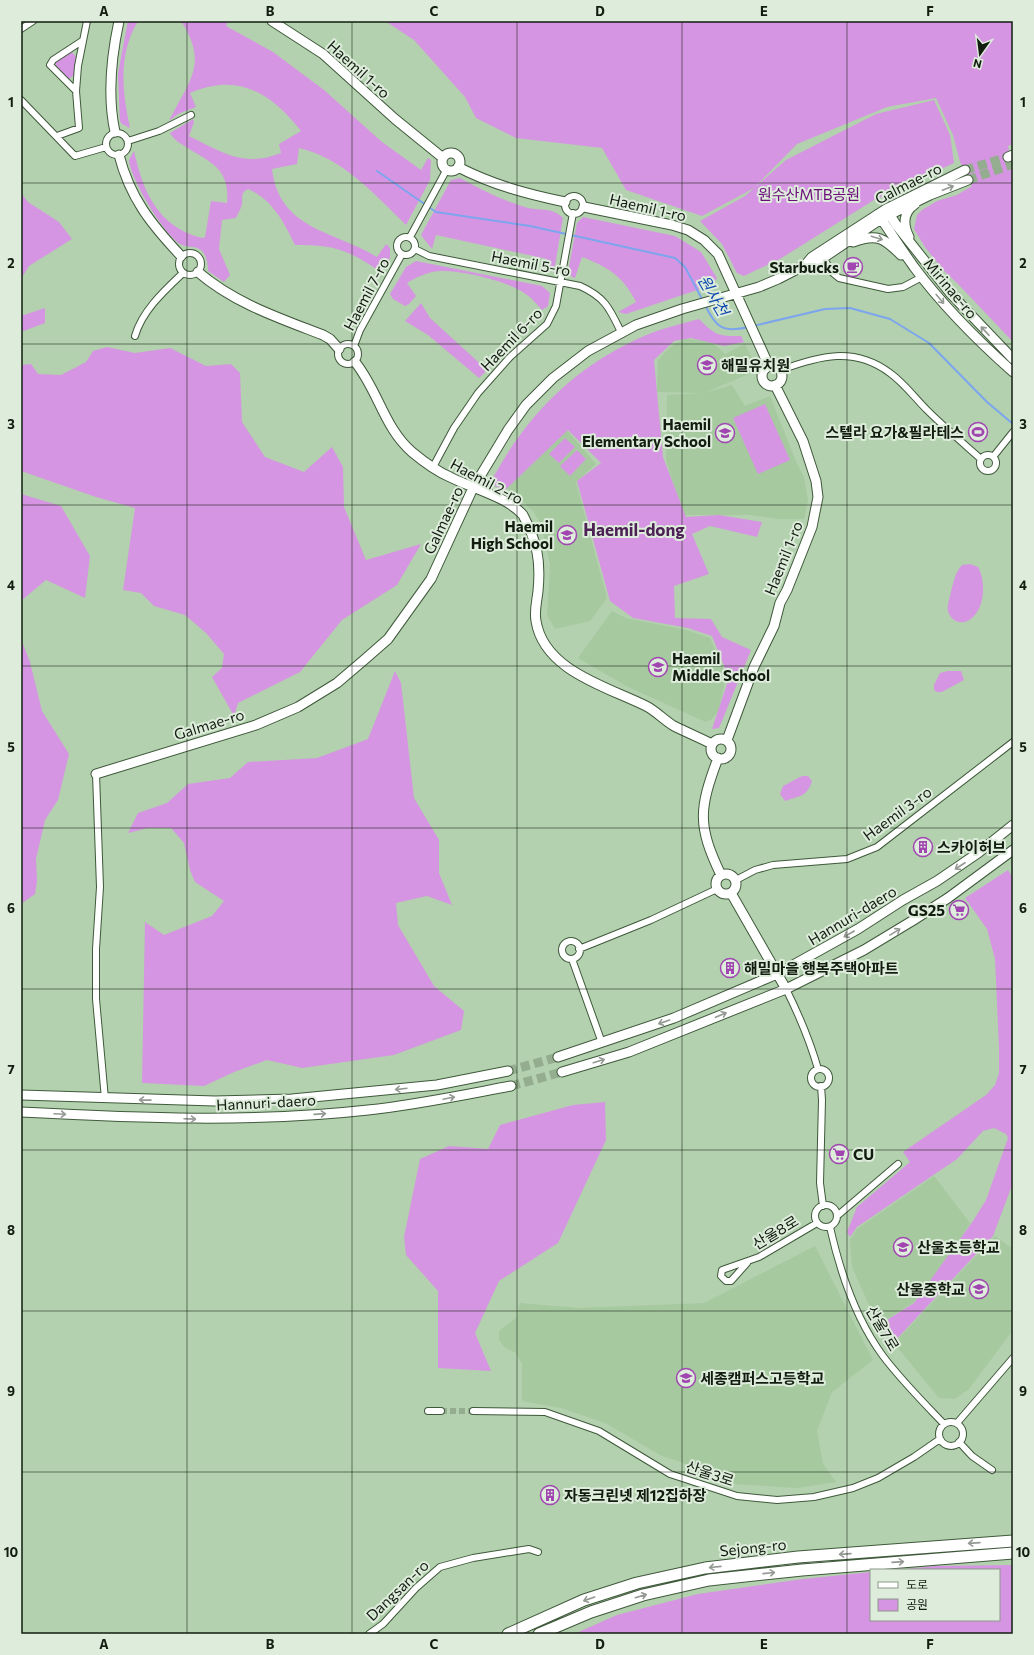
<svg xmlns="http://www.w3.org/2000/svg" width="1034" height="1655" font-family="Commissioner,'Noto Sans KR',sans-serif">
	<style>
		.built { fill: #a6c9a0 }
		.green { fill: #d695e2 }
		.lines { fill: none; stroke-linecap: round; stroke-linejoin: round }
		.stream { stroke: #7ca5ee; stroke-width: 2 }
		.street-tunnel { stroke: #93ad8e; stroke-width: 6; stroke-dasharray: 6 3; stroke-linecap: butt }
		.secondary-tunnel { stroke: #93ad8e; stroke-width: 9; stroke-dasharray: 9 4.5; stroke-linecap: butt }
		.street-casing { stroke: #3f593b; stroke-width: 8 }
		.secondary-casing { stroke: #3f593b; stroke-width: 11 }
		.highway-casing { stroke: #3f593b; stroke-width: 13 }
		.street { stroke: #fff; stroke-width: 6 }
		.secondary { stroke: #fff; stroke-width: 9 }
		.highway { stroke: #fff; stroke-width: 11 }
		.oneway { stroke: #949993 }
		.grid { fill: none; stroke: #121d10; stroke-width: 1; stroke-opacity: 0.55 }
		.labels { text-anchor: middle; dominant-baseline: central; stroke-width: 4; stroke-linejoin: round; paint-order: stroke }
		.street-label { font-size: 15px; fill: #121d10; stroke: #ddecdb }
		.park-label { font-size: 15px; fill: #6b0c7a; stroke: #ddecdb }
		.poi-label { font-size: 15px; font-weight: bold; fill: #121d10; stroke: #ddecdb; text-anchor: start }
		.water-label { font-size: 16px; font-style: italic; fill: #104ab1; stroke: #ddecdb }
		.quarter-label { font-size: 17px; font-weight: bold; fill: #4d2155; stroke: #ddecdb }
		.neatline { fill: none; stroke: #121d10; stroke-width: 1.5 }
		.grid-label { font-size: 13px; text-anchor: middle; font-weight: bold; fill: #121d10 }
	</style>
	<rect width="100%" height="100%" fill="#b3d1ae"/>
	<path class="built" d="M685,339L702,340L715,345L725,354L745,344L758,370L704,393L732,385L745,406L770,396L795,459L804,477L808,501L804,519H778L751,515H683L666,460L667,395L703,393L657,392L658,360L670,347Z
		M567,430L596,464L576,482L607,598L590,621L555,629L547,615L550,564L541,524L533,511L507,488Z
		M612,611L626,618L686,630L710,638L726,676L719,710L712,719L706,722L628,687L578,658Z
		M934,1176L970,1223L952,1254L914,1302L878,1325L852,1267L850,1240L857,1229Z
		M995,1236L1013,1249V1330L969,1389L955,1399L939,1398L894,1343Z
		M815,1246L873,1360L832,1392L817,1431L823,1464L836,1482L797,1488L734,1484L701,1474L681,1462L662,1456L605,1423L561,1408L522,1401V1364L516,1353L504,1347L499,1340V1331L516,1318L520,1303L579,1308L704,1303Z"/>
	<path class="green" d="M128,21H138C118,54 122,92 130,128L122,124L120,121L118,74Z
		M181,21H228L226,26L273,52L324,90L382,142L421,170L428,158L431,160L430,180L406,225C375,195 343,158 299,148L297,164L272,169C279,230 335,231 377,257L386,244L390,248V258L381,272C350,251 334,244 295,245C284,222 272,199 248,189C240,193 243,197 242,204C241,209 238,213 236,218L222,220L219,249L230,275L224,282L208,271C208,264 207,256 202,251C196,245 189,248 182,245C165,237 130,178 129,160L134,151C143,192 158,227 202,238L205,237L211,201L227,203C230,169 212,163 186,147C180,143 174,140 170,133L193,119L194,122L189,136C222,152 243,168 281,153L279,144L301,131C271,93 238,72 190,93L196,107L178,114L169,121C189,81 209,64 181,21Z
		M385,21H1013V144L1008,146L1013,166V342L958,284L943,270L925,247L914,229L917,215L922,210L937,201L957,195L972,186L960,162L953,135L936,98L887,107L797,144L754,188L702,216L626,190L602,148L516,138L476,118L465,97L414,40Z
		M72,52L76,57L74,75L69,79L66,78L55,64L56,62L68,53Z
		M934,100L950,135L954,163L874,200L780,259L744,276L737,273L722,244L700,221L745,196L786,160L876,114Z
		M460,178C481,190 504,201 528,208C542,211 552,207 563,218L555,266L545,273L547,259L436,235L432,249L421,235L451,180Z
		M21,193L28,202L59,222L72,239L29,266L21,279Z
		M583,217L675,236L701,252L717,278L712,285L626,314L618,312L636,302C623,276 608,267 582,257L575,278L572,277L568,272L577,223Z
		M416,261L542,286L550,293L548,306L542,310C537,305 533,299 527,295C510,281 461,270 439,271C427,272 417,277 407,283L416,296L409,304L405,306L393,299L390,294L406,267Z
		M421,303L430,318L487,370L479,378L428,335L405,321Z
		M45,308V323L21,332V316Z
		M699,319C716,336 718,336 741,336L744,342L724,346L691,338L674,341L654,360L663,457L686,517L719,515L762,522L757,537L710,526L692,534L709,574L674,586L675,618L711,619L722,637L751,650L719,728L712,729L729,678L712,636L688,628L633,618L610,601L577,481L601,463L568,430L505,490L495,486L493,478C528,413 576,366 644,336C662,328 681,324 699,319Z
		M107,347L135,353L170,348L206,366L231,364L240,373L242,422L265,457L304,472L332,447L343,467L344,507L366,560L421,544L397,585L342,620L300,672L238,703L234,716L212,677L222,668L224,654L206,633L185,615L154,606L141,593L123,590L135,508L96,497L21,471V365L31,364L38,374L61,375L86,362L93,351Z
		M765,404L790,460L758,474L733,418Z
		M565,438L575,447L559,463L549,454Z
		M577,450L586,459L570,476L560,466Z
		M21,494L61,506L90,556L85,598L46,580L21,601Z
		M970,564L978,567C986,581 985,607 972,618C963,626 951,622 948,611C947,606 949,601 950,596C953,585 954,574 962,565Z
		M21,639L30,662L42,711L69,754L58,800L45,820L36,859L37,881L35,894L21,904Z
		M395,671L401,683L414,798L439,840V873L452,905L427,896L396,903L398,925L434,986L464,1011L461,1030L394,1055L302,1068L267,1060L234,1072L204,1086L142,1083L145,922L164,935L212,916L224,901L195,882L190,870L184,843L171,828H148L128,833L138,813L167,803L188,784L230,778L248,762L317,758L368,739Z
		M948,671H961L964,680L942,692H937L934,690V685L940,673Z
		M802,776H808L812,781C807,797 799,796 785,801L780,794L783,786Z
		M1008,870L1013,878V1183L993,1236L893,1343L879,1325L914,1303L973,1221L986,1200L1008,1138L1006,1134L994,1128L983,1131L957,1159L857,1227L850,1237L847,1232L857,1207L910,1162L903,1152L986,1095L995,1085L999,1073V1048L995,959L987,929L965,898Z
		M605,1102L606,1140L558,1243L499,1281L475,1333L491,1371L438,1368V1291L406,1255L404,1237L420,1159L449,1146L488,1149L500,1125L573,1105Z
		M1013,1565V1634H574L617,1615L698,1594L803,1579L871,1572V1620H999V1570H896L935,1566Z"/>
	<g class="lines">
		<path class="stream" d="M377,171L436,212L530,226L675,258L685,267L703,301
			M705,305C716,328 723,333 749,327
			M753,326L825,309L850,308L890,319L929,343L987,402L1013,424"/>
		<path class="street-tunnel" d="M441,1411H473"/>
		<path class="secondary-tunnel" d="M965,170L1008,157
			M968,180L1013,164
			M508,1071L558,1057
			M511,1086L562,1072"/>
		<g class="street-casing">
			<path id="street" d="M21,29L33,21
				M76,91L50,65L53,60L82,41
				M21,100L75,156L106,147
				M106 144a11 11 0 1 1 22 0a11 11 0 1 1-22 0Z
				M57,136L79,128L76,91L78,66L87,21
				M128,141L159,131L191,115
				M565 205a9 9 0 1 1 18 0a9 9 0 1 1-18 0Z
				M397 246a9 9 0 1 1 18 0a9 9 0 1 1-18 0Z
				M410,237L447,169
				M415,249L429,256L580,286C605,297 610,309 621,332
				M179 264a11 11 0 1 1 22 0a11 11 0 1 1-22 0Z
				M823,258L833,273L839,278L888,289L903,287L922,277
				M135,336C142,311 164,291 183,273
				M338 354a10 10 0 1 1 20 0a10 10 0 1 1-20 0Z
				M354,346L360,330L402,254
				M781,370C819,356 854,346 890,373C904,383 915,398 927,410C944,427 963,443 981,459
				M980 463a8 8 0 1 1 16 0a8 8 0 1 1-16 0Z
				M993,457L1013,432
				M433,467L454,428L478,393L510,357L547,324L556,306L573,213
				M96,774L100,887L96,949V999L105,1099
				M736,880L755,870L773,865L847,859L877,847L1013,742
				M562 950a9 9 0 1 1 18 0a9 9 0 1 1-18 0Z
				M579,949L651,920L717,889
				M572,959L602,1043
				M786,989C799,1015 810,1041 818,1069
				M811 1078a9 9 0 1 1 18 0a9 9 0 1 1-18 0Z
				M821,1086L822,1100L820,1183L823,1206
				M815 1216a11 11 0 1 1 22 0a11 11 0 1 1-22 0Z
				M837,1216L898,1164
				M830,1227C840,1272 855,1318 883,1356C901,1380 923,1402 944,1424
				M747,1263L731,1281H726L721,1276L722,1270L759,1257L817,1223
				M428,1411H441
				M473,1411L545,1412L599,1431L670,1474L737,1496L777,1500L814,1497L853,1488L878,1478L914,1457L940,1439
				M939 1434a12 12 0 1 1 24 0a12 12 0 1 1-24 0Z
				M957,1423L1013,1358
				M959,1442L972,1456L992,1470
				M369,1634L383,1624L416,1588L440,1567L473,1558L529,1549L538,1552"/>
		</g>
		<g class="secondary-casing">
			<path id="secondary" d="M272,21L323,54L395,119L443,158
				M115,132C107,95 111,58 119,21
				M442 162a9 9 0 1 1 18 0a9 9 0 1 1-18 0Z
				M119,155C130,198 151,224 181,256
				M1008,157L1013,155
				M458,167C493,185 527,194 565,202
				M584,207L672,225L688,230L704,240L718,254L769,366
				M886,209L897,226L951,294L1013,359
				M878,214C890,232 902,250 914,267C943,306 977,340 1013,372
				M909,237C903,225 903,212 915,204
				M853,242C877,233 884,238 901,255
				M807,263L812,257L886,209L965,170
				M198,272C234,303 279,318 323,335L330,339L339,349
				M355,362C378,390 384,428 412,452C424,462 436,471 450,477C471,488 508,497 523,515C537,542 541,560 538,591C537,601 534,611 536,621C544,671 608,687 646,706C656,711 664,720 674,726C686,732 700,738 712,744
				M762 376a10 10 0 1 1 20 0a10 10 0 1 1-20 0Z
				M711 749a10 10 0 1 1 20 0a10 10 0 1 1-20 0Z
				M727,740L754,667L774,626L780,603L787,590L812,527L818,497L816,481L803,441L775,385
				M718,758C699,809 697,825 721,875
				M96,774L256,725L298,707L337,683L364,660L388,639L431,579L473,488L508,430L526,405L553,378L588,351L636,325L682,309L759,287L778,279L807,264L823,258L881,219L930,195L968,180
				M716 884a10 10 0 1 1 20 0a10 10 0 1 1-20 0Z
				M731,893L786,989
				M558,1057L674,1018L777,974L858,929L903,900L937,881L978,853L1013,825
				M562,1072L629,1052L786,989L864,950L912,921L948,898L1013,850
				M21,1095L215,1101L292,1099L437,1085L508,1071
				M21,1112C137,1118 253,1123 368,1110C416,1105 463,1095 511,1086"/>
		</g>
		<g class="highway-casing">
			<path id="highway" d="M508,1634L584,1600L637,1583L705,1568L798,1557L1013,1541
				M539,1634L591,1612L643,1595L709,1580L802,1570L1013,1553"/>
		</g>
		<use href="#street" class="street"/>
		<use href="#secondary" class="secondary"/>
		<use href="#highway" class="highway"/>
	</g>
	<defs><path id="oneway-shaft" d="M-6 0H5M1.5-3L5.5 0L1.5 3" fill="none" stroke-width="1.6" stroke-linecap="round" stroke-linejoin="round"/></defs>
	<g class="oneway">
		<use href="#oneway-shaft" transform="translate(948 188) rotate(-21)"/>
		<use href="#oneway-shaft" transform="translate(877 238) rotate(17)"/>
		<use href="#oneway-shaft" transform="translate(940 299) rotate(50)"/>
		<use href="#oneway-shaft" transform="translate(985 331) rotate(-133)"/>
		<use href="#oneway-shaft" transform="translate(960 866) rotate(147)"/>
		<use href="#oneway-shaft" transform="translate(895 932) rotate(-31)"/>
		<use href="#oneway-shaft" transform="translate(849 934) rotate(150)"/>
		<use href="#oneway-shaft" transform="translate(721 1015) rotate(-23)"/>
		<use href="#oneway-shaft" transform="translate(664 1022) rotate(161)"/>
		<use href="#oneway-shaft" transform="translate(599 1061) rotate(-17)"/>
		<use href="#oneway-shaft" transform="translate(401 1089) rotate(173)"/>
		<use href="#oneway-shaft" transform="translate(449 1098) rotate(-12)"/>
		<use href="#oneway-shaft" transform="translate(145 1100) rotate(-179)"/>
		<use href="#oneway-shaft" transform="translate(60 1114) rotate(3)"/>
		<use href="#oneway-shaft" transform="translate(320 1114) rotate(-4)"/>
		<use href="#oneway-shaft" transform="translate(190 1119) rotate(2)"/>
		<use href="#oneway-shaft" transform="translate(974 1543) rotate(176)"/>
		<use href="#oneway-shaft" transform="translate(845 1554) rotate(176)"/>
		<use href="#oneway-shaft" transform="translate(898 1562) rotate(-4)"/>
		<use href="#oneway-shaft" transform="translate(715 1567) rotate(174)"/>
		<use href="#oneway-shaft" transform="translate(769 1573) rotate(-6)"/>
		<use href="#oneway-shaft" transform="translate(641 1596) rotate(-16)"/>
		<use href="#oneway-shaft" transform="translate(589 1599) rotate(161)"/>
	</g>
	<path class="grid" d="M187,21V1634M352,21V1634M517,21V1634M682,21V1634M847,21V1634M21,183H1013M21,344H1013M21,505H1013M21,666H1013M21,828H1013M21,989H1013M21,1150H1013M21,1311H1013M21,1472H1013"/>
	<defs>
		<g id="cafe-ring" transform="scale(1)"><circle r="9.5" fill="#ddecdb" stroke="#a146b1" stroke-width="1.5"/><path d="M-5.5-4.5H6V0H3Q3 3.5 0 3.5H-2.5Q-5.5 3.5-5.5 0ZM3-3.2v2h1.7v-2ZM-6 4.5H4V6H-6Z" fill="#a146b1"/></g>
		<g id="school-ring" transform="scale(1)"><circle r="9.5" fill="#ddecdb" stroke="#a146b1" stroke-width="1.5"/><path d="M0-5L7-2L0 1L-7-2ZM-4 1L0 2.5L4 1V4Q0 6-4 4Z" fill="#a146b1"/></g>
		<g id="stadium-ring" transform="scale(1)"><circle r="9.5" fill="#ddecdb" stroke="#a146b1" stroke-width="1.5"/><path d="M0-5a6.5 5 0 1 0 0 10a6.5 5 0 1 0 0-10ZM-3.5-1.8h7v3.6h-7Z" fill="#a146b1"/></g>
		<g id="building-ring" transform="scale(1)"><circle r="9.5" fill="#ddecdb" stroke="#a146b1" stroke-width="1.5"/><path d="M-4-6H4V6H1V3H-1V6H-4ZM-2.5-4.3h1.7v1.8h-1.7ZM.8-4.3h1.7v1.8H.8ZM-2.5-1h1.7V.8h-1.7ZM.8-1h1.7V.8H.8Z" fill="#a146b1"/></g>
		<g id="supermarket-ring" transform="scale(1)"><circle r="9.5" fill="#ddecdb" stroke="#a146b1" stroke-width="1.5"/><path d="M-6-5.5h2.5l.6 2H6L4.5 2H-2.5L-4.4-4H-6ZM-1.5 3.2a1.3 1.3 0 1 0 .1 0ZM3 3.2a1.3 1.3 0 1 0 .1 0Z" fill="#a146b1"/></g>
	</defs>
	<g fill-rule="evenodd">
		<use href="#cafe-ring" x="853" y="267"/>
		<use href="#school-ring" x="707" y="365"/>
		<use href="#stadium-ring" x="978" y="432"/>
		<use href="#school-ring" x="725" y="433"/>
		<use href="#school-ring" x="567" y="535"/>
		<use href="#school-ring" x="658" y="667"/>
		<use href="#building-ring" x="923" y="847"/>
		<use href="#supermarket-ring" x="959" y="910"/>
		<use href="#building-ring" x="730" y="968"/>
		<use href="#supermarket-ring" x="839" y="1154"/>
		<use href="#school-ring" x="903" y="1247"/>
		<use href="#school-ring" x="979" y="1289"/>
		<use href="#school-ring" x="686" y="1378"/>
		<use href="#building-ring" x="550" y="1495"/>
	</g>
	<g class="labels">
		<g class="street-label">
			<text transform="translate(359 69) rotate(42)">Haemil 1-ro</text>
			<text transform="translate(908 183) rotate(-27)">Galmae-ro</text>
			<text transform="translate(648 207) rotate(13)">Haemil 1-ro</text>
			<text transform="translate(531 263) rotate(11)">Haemil 5-ro</text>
			<text transform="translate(951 288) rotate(50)">Mirinae-ro</text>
			<text transform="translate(366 294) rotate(-62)">Haemil 7-ro</text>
			<text transform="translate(511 339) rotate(-46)">Haemil 6-ro</text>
			<text transform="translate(487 481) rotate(28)">Haemil 2-ro</text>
			<text transform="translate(443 520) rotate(-65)">Galmae-ro</text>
			<text transform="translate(783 558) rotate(-68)">Haemil 1-ro</text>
			<text transform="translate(209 724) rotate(-17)">Galmae-ro</text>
			<text transform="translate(897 813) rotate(-36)">Haemil 3-ro</text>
			<text transform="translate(852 915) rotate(-31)">Hannuri-daero</text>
			<text transform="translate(266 1102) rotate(-3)">Hannuri-daero</text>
			<text transform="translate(775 1232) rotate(-31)">산울8로</text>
			<text transform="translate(883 1328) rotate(59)">산울7로</text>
			<text transform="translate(710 1473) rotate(18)">산울3로</text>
			<text transform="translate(753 1547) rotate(-6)">Sejong-ro</text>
			<text transform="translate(397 1590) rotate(-44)">Dangsan-ro</text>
		</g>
		<g class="park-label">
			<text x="809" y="194">원수산MTB공원</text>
		</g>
		<g class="poi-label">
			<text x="839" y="267" text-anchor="end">Starbucks</text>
			<text x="721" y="365">해밀유치원</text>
			<text x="711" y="424" text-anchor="end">Haemil<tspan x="711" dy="17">Elementary School</tspan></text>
			<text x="964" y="432" text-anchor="end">스텔라 요가&amp;필라테스</text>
			<text x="553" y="526" text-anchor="end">Haemil<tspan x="553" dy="17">High School</tspan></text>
			<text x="672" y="658">Haemil<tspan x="672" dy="17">Middle School</tspan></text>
			<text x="937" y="847">스카이허브</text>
			<text x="945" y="910" text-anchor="end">GS25</text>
			<text x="744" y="968">해밀마을 행복주택아파트</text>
			<text x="853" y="1154">CU</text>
			<text x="917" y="1247">산울초등학교</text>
			<text x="965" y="1289" text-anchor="end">산울중학교</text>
			<text x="700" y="1378">세종캠퍼스고등학교</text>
			<text x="564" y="1495">자동크린넷 제12집하장</text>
		</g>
		<g class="water-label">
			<text transform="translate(714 295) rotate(60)">원사천</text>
		</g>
		<g class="quarter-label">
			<text x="634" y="529">Haemil-dong</text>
		</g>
	</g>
	<rect width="1034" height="1655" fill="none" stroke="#ddecdb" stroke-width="44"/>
	<rect x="870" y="1569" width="130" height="52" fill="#ddecdb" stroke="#8c998a"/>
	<rect x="878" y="1582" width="20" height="6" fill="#ffffff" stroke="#8c998a"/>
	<text x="906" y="1589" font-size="12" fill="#121d10">도로</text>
	<rect x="878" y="1599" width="20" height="12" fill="#d695e2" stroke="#8c998a"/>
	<text x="906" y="1609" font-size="12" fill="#121d10">공원</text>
	<g transform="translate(980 54) rotate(194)" stroke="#ddecdb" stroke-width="3" paint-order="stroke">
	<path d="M0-3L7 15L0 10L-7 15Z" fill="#121d10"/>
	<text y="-6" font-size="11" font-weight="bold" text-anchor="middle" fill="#121d10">N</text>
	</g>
	<rect x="22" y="22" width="990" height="1611" class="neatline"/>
	<g class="grid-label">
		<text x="104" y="16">A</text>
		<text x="270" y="16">B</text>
		<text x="434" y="16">C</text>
		<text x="600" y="16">D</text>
		<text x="764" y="16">E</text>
		<text x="930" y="16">F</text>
		<text x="11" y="107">1</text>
		<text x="1023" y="107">1</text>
		<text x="11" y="268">2</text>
		<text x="1023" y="268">2</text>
		<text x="11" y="429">3</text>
		<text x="1023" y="429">3</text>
		<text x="11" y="590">4</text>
		<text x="1023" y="590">4</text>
		<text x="11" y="752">5</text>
		<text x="1023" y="752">5</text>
		<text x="11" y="913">6</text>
		<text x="1023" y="913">6</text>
		<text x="11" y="1074">7</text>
		<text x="1023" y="1074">7</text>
		<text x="11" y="1235">8</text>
		<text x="1023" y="1235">8</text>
		<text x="11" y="1396">9</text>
		<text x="1023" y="1396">9</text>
		<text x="11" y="1557">10</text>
		<text x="1023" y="1557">10</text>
		<text x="104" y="1649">A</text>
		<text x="270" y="1649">B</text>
		<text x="434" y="1649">C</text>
		<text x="600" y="1649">D</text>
		<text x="764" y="1649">E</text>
		<text x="930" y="1649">F</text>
	</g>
</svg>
